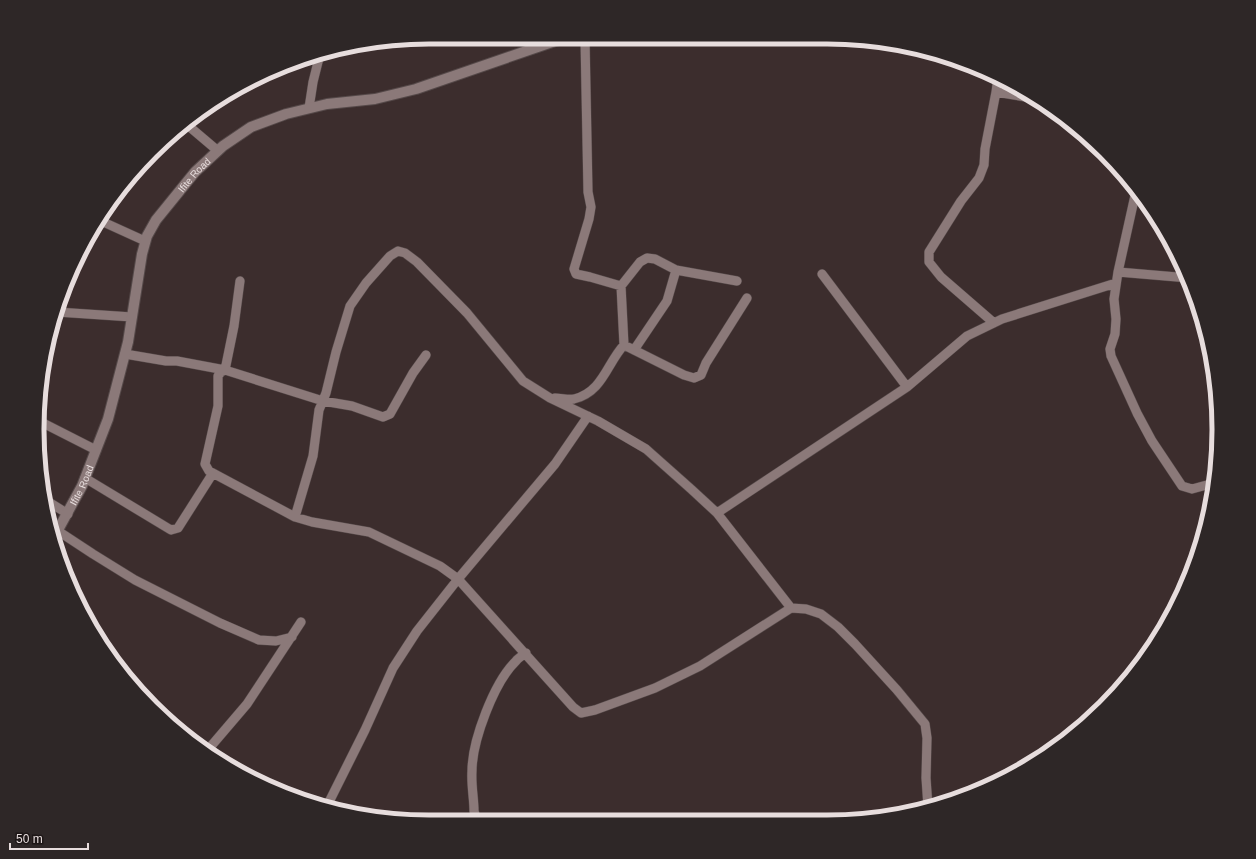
<svg xmlns="http://www.w3.org/2000/svg" width="1256" height="859" font-family="Helvetica,sans-serif">
	<style>
		.lines { fill: none; stroke-linecap: round; stroke-linejoin: round }
		.minor-casing { stroke: #554949; stroke-width: 10 }
		.tertiary-casing { stroke: #554949; stroke-width: 12 }
		.minor { stroke: #8b7979; stroke-width: 9 }
		.tertiary { stroke: #8b7979; stroke-width: 10 }
		.labels { text-anchor: middle; dominant-baseline: central; stroke-width: 3; stroke-linejoin: round; paint-order: stroke }
		.street-label { font-size: 10px; fill: #e7dddd; stroke: #1e1717 }
		.rim { fill: none; stroke: #e7dddd; stroke-width: 5 }
	</style>
	<rect width="100%" height="100%" fill="#3c2d2d"/>
	<g class="lines">
		<g class="minor-casing">
			<path id="minor" d="M585,39L588,192L591,207L589,219L574,269L576,274L590,277L621,286L640,262L647,258L655,259L676,270L737,281
				M996,92L1037,99
				M309,108L313,82L320,54
				M185,123L218,151
				M1136,191L1118,272L1114,299L1116,319L1115,334L1110,349L1111,356L1137,413L1152,441L1182,486L1192,489L1214,483
				M101,221L145,241
				M1118,272L1189,278
				M822,274L907,387
				M240,281L234,326L225,370L221,372L218,376V406L205,464L209,471L295,517L312,522L369,532L440,566L458,579L573,707L581,713L595,710L655,688L700,666L791,608L806,609L821,614L838,627L855,644L897,690L925,724L927,738L926,778L928,807
				M621,286L624,345
				M57,312L132,317
				M994,323L941,277L929,262V252L961,201L979,178L984,165L985,149L996,92L998,77
				M634,350L667,301L676,270
				M125,354L166,361H177L225,370L323,401L352,406L383,417L390,414L413,373L426,355
				M555,398C561,398 568,400 574,399C603,392 607,363 624,345L684,375L694,378L701,375L706,363L747,298
				M39,421L96,450
				M85,478L171,530L178,528L213,473
				M44,499L68,514
				M717,513L907,387L967,336L1002,319L1116,283
				M295,517L313,456L319,410L326,393L336,352L350,306L366,283L390,256L398,251L405,253L417,262L467,313L523,381L550,398L598,421L646,449L691,489L717,513L791,608
				M58,531L93,554L135,580L220,623L259,640L276,641L292,637
				M206,752L247,704L301,622
				M327,806L365,730L393,668L417,631L458,579L555,464L588,416
				M514,822L479,821L476,818L474,811C474,798 471,785 472,771C472,741 494,682 516,661C518,658 522,656 526,653"/>
		</g>
		<g class="tertiary-casing">
			<g id="tertiary">
				<path id="s1" d="M53,539L82,486L108,419L128,342L142,254L147,236L156,220L195,172L223,146L251,127L286,114L327,104L375,99L416,89L561,39"/>
			</g>
		</g>
		<use href="#minor" class="minor"/>
		<use href="#tertiary" class="tertiary"/>
	</g>
	<g class="labels">
		<g class="street-label">
			<text stroke="none"><textPath href="#s1" startOffset="397">Ifite Road</textPath></text>
			<text stroke="none"><textPath href="#s1" startOffset="61">Ifite Road</textPath></text>
		</g>
	</g>
	<path d="M0 0H1256V859H0ZM429 44H827A385 385 0 0 1 1212 429V430A385 385 0 0 1 827 815H429A385 385 0 0 1 44 430V429A385 385 0 0 1 429 44Z" fill="#2e2727" fill-rule="evenodd"/>
	<path class="rim" d="M429 44H827A385 385 0 0 1 1212 429V430A385 385 0 0 1 827 815H429A385 385 0 0 1 44 430V429A385 385 0 0 1 429 44Z"/>
	<path d="M10 843v6h78v-6" fill="none" stroke="#e7dddd" stroke-width="2"/>
	<text x="16" y="843" font-size="12" fill="#e7dddd" stroke="#1e1717" stroke-width="3" paint-order="stroke">50 m</text>
</svg>
